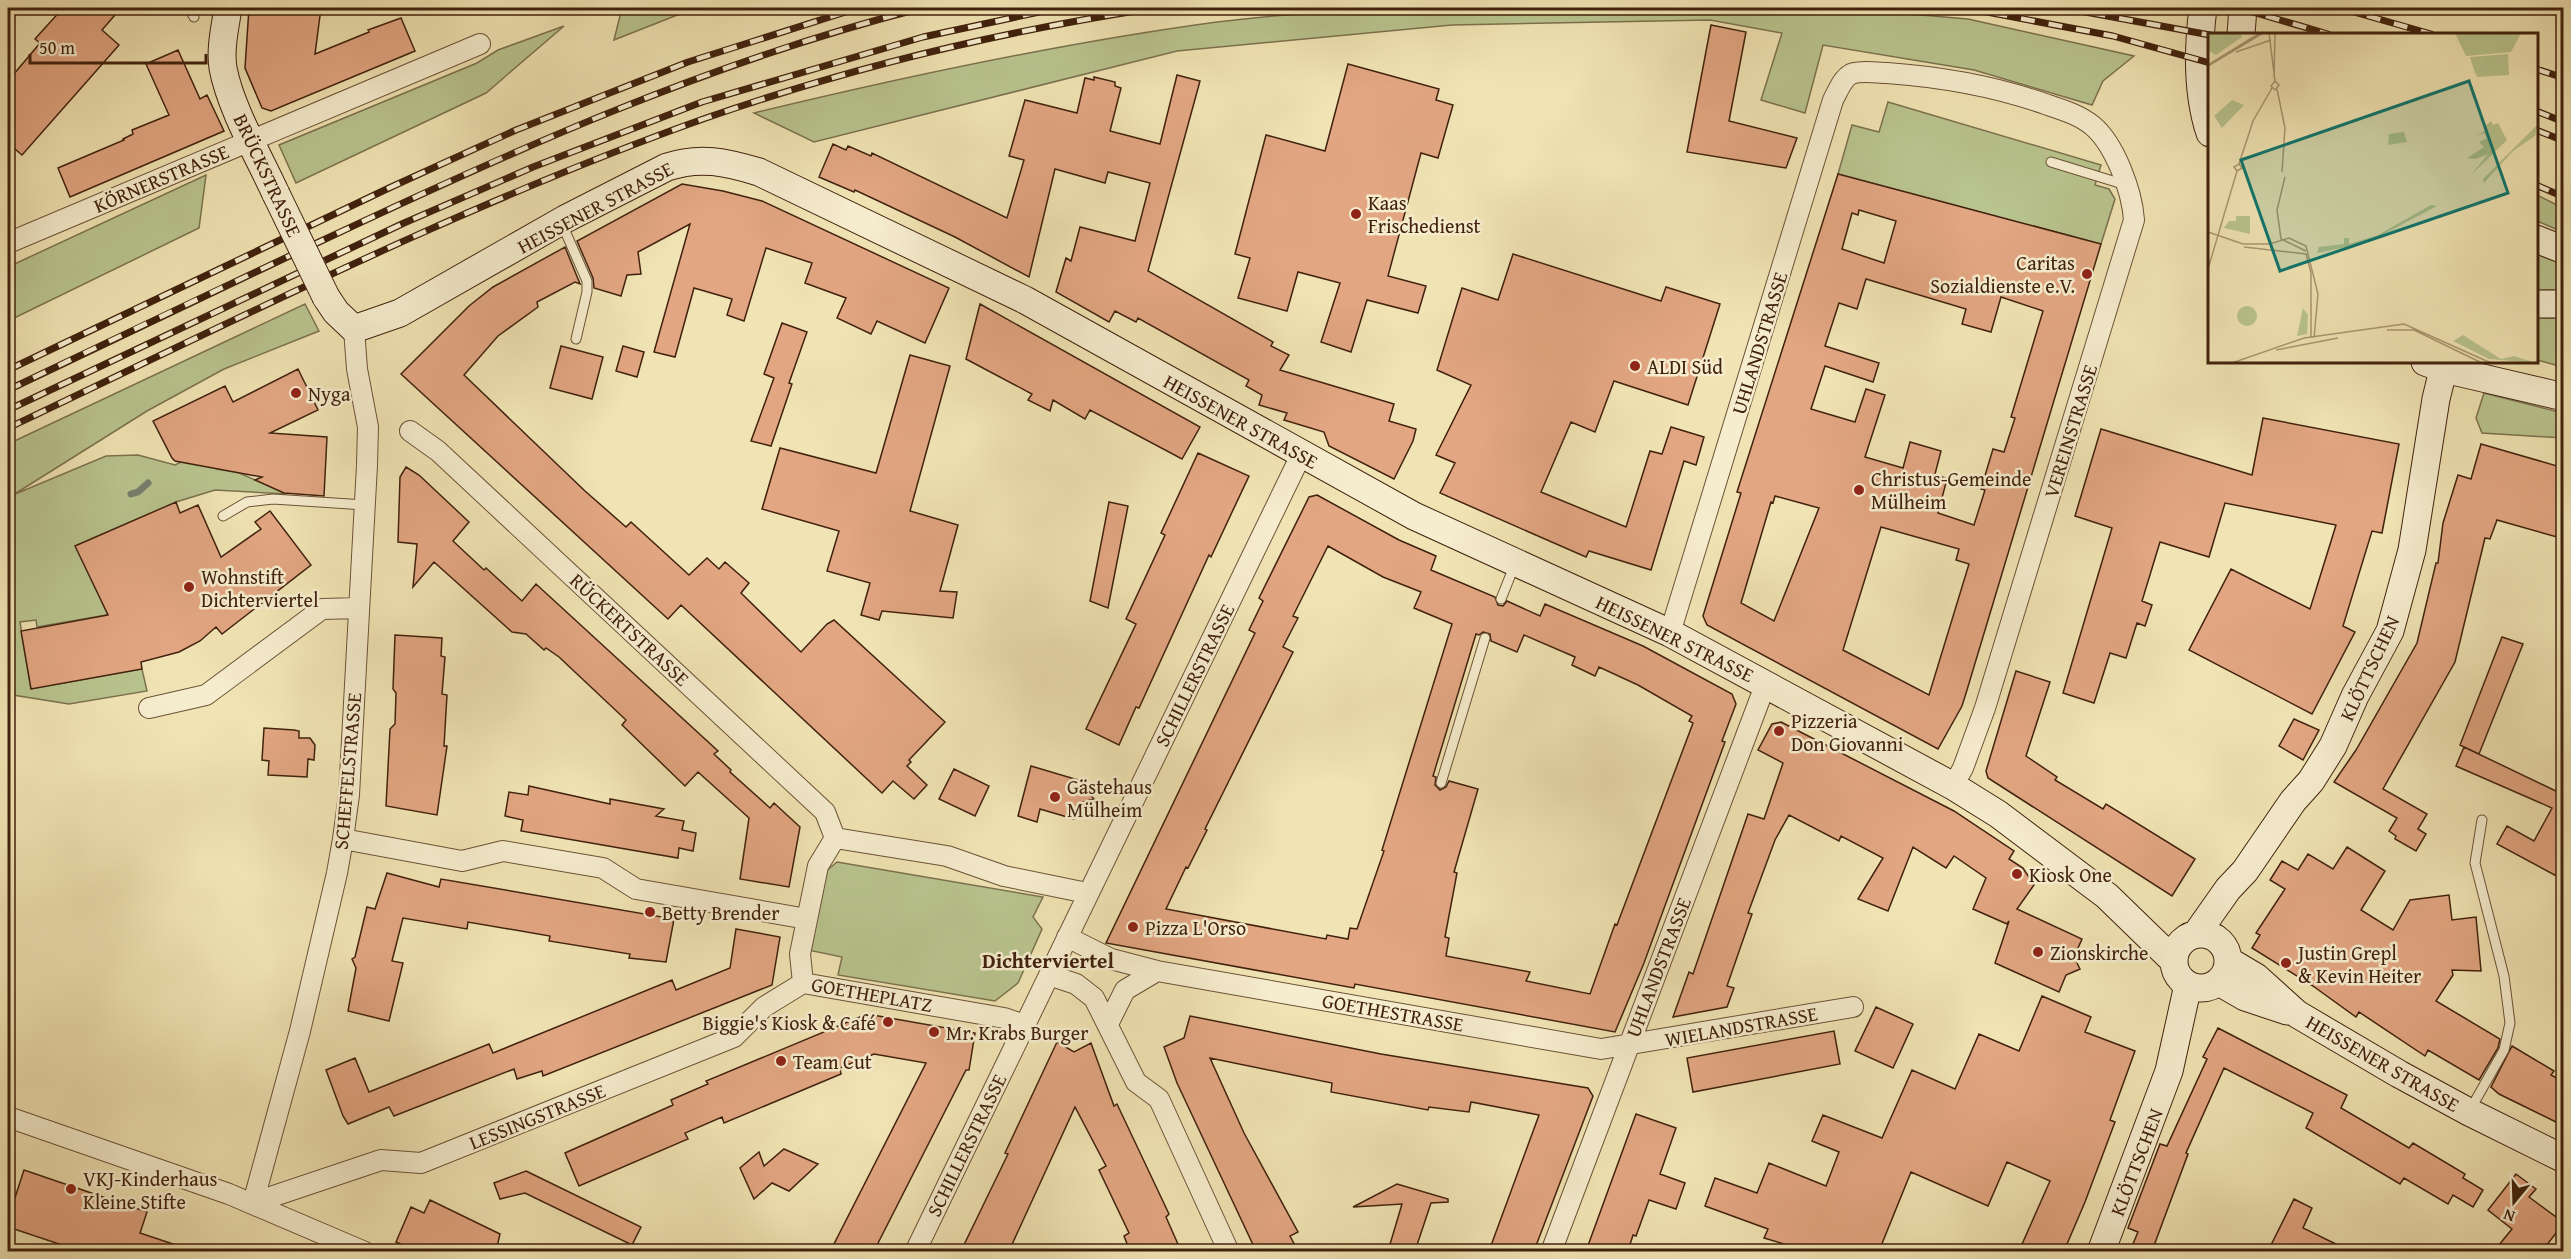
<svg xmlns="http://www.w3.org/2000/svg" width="2571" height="1259" font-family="'Gentium Book Plus',serif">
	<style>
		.green { fill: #b9c48e; stroke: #7c724e; stroke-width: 1.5 }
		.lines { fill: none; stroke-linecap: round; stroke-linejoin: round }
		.stream { stroke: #777f6e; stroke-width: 7 }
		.building { fill: #e2a682; stroke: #40210d; stroke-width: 1.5; fill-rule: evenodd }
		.lane-casing { stroke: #6c5237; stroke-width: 11 }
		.street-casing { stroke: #6c5237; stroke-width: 22 }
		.secondary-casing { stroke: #40210d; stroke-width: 29 }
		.lane { stroke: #f6edce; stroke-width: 9 }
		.street { stroke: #f6edce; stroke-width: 20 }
		.secondary { stroke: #f6edce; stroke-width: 27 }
		.rail-casing { stroke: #40210d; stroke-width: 7 }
		.rail { stroke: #f6edce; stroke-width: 4.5; stroke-dasharray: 14; stroke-linecap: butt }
		.secondary-bridge-casing { stroke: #40210d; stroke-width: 29; stroke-linecap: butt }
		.secondary-bridge { stroke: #f6edce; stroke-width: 27 }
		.poi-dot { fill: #8f2418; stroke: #f6edce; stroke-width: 2 }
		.labels { text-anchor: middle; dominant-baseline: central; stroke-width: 5; stroke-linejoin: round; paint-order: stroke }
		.street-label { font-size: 20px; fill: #40210d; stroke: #f6edce }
		.poi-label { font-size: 20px; fill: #40210d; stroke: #f6edce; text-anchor: start }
		.neighbourhood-label { font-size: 21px; font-weight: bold; fill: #40210d; stroke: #f6edce }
		.inset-road { fill: none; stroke: #aa9671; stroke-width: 1.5 }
		.view { fill: #0f766e; fill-opacity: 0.15; stroke: #0f766e; stroke-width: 3 }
		.inset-edge { fill: none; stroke: #40210d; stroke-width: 3 }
	</style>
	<rect width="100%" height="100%" fill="#f1e4b4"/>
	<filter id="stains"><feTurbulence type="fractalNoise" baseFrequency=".00333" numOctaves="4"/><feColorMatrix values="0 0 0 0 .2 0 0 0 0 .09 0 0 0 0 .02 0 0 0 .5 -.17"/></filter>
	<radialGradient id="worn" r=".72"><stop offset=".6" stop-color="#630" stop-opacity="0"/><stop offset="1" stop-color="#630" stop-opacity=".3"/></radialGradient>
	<path class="green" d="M622,8H695L614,40Z
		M1379,8H1838L1968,19L2134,56L2103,81L2092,105L1974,70L1823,45L1805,113L1761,100L1782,33L1710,20L1452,25L1177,51L814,142L754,113C907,76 1061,43 1217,22C1270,15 1325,12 1379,8Z
		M564,26L486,93L296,183L279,145L477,63L498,50Z
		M1888,102L2101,165L2095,185L2109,189L2115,199L2101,244L1838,174L1852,125L1879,132Z
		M206,175L199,228L8,321V267Z
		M2537,195L2563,208V232L2537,221Z
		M2536,253L2563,264V290H2537Z
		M305,304L319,331L224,369L147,411L13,495L106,456L138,455L175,465L207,449L217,469L237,472L287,494L215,490L176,502L112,614L37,627L36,620L20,622L31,689L142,669L147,691L69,704L13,695L8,656V444Z
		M2536,318H2563V367L2537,360Z
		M2484,393L2563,413V438L2482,433L2476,418Z
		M837,862L1043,897L1033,917L1042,929L1018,983L995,1001L838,975L842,957L808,950L825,872Z"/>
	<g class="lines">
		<path class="stream" d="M131,494L138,492L148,483"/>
	</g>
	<path class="building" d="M63,8H121L102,30L119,45L22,155L8,143V81L40,43L35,39Z
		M249,8H321L315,54L369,32L368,30L401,18L415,51L271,111L262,108L245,68Z
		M1711,25L1746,32L1729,121L1797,138L1786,168L1687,152Z
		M178,50L200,99L207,95L224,131L70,197L58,168L124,140L123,139L133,134L132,130L169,115L146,64Z
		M1348,64L1439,89L1436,100L1453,105L1438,158L1421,153L1388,276L1426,286L1418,313L1367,300L1351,352L1321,342L1340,283L1298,272L1287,311L1238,298L1250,258L1235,254L1266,135L1325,151Z
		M1177,75L1200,81L1148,271L1273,342L1271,346L1289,355L1280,370L1394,404L1389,421L1416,429L1413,441L1394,479L1329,446L1324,432L1284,420L1287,413L1259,405L1262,395L1246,386L1249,380L1138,318L1136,322L1115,311L1109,322L1056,292L1066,258L1071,261L1080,227L1135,241L1150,183L1108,172L1105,183L1055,169L1029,277L955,237L855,190L854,192L819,177L833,144L846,150L848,146L871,156L872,153L1007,218L1024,160L1009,156L1025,100L1077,113L1085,78L1094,80V77L1115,82V86L1121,88L1110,131L1160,144Z
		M1838,174L2101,244L1967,690L1962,706L1938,749L1707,625L1703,616L1741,493L1737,492ZM1859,210L1896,221L1884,263L1842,249L1852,213L1858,215ZM1866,279L1966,309L1962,324L1991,332L2001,297L2043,311L2011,417L2015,418L2004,452L1993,449L1981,489L1985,490L1974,525L1938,513L1947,479L1935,474L1941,451L1910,442L1903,468L1865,457L1885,395L1866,389L1855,422L1811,409L1825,366L1873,382L1879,363L1825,346L1839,303L1857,309ZM1775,496L1819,508L1774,621L1741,603L1771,502L1773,503ZM1881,527L1959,549L1956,560L1969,564L1929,695L1843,650Z
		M682,184L723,191L762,201L949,288L925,343L877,321L871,334L837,318L846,298L805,283L812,263L766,248L744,321L727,315L732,299L694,288L675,357L654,352L690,224L638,252L641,274L627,275L621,296L594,288L593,278L577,241Z
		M565,247L580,284L575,282L537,302L538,307L498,336L464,375L585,491L626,527L631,522L689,575L707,558L719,569L725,562L749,583L741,593L801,652L827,624L834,620L945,722L909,760L911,762L907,766L927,785L914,799L893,781L882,793L681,605L668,619L401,374L469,306L493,287Z
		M1513,254L1661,301L1666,287L1720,304L1688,405L1614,381L1595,432L1571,422L1541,492L1626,527L1650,451L1662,454L1671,427L1704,437L1696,465L1684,461L1651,570L1589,551L1586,557L1440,493L1455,463L1436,455L1471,385L1437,370L1462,288L1498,300Z
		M980,304L1200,427L1182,459L1090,410L1085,419L1053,400L1050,411L1028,400L1032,394L966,359Z
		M782,323L807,332L789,383L792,384L771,446L751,441L774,378L764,374Z
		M561,346L603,357L592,399L550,388Z
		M623,346L644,352L637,377L616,371Z
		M910,355L950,366L910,511L958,525L940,591L957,592L953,618L882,611L879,620L861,615L870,583L827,571L839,531L762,509L780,448L876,473Z
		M298,369L318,410L270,433L327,437L324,496L284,493L255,480L262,477L175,461L172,458L153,421L225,386L233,402Z
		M2263,418L2399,444L2382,533L2372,531L2343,626L2355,632L2312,714L2189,650L2231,569L2310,609L2336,525L2225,503L2209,557L2160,542L2142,601L2152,605L2145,626L2137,623L2126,658L2110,653L2094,703L2063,693L2112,528L2075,516L2101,429L2252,475Z
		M2481,444L2564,468V539L2497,520L2490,539L2485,538L2455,662L2383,789L2427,814L2418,829L2426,834L2416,851L2395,839L2396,836L2389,831L2397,818L2334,782L2356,750L2417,643L2436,563H2438L2443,523L2458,475L2471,479Z
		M1198,453L1249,476L1211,557L1209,555L1139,708L1136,707L1119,745L1086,729L1136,624L1126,619L1165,535L1161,533Z
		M406,467L419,475L469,522L453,541L484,570L486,568L522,601L536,584L718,751L714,754L731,770L730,772L770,808L774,803L800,827L789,887L740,879L749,818L698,772L685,786L622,725L626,720L559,657L546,648L544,650L526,634L512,632L434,562L413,587L417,544L398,542L400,477Z
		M1317,495L1399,540L1436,556L1431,570L1495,597L1498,605L1503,606L1507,601L1540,616L1545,604L1643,646L1732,694L1736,704L1722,741L1725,742L1644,963L1615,1032L1355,984L1354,988L1106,943L1255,633L1249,630L1263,601L1259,598L1309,497ZM1328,546L1383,577L1421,592L1414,608L1452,624L1382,850L1384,851L1357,929L1350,928L1348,939L1327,935L1326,939L1166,909L1186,867L1188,868L1207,830L1205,829L1293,652L1283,647L1298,618L1293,616ZM1483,632L1490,634L1491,641L1517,652L1524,635L1575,657L1572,665L1595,676L1599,667L1638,685L1692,716L1689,721L1693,723L1617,925L1615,924L1590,994L1526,981L1530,972L1446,956L1449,938L1445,937L1457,873L1454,872L1478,789L1449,781L1446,787L1440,790L1435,785L1436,777L1433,776L1476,634L1479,635Z
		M176,502L180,513L198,505L221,557L261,529L255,522L270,511L311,565L222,634L216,627L200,641L179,652L141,662L142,669L31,689L21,631L108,615L75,546Z
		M1109,502L1128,506L1108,608L1090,601Z
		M395,635L442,638L441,656L445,657L442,694L447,695L444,746H447L437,815L386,806L390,729L395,724L396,693L393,689Z
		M2502,637L2523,644L2479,754L2460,745Z
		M2016,671L2050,682L2026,756L2057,777L2055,780L2103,809L2106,804L2195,859L2172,896L1988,778L1986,771Z
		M2294,719L2319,730L2303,760L2279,746Z
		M1781,722L1954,811L2014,851L2009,859L2023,868L2034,885L2017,909L2082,939L2074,957L2080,969L2066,975L2059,992L1995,963L2009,921L2007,924L1973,909L1986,878L1954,856L1946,868L1913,847L1888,911L1858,899L1883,858L1841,836L1839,841L1789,815L1775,840L1748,913L1752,914L1727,986L1734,988L1727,1007L1673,1017L1689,972L1693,974L1748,814L1764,819L1783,763L1758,750L1772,724Z
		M264,728L294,730L299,731V738H310L315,745L314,760L308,759L307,777L268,775L269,761L262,760Z
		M2464,747L2560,793L2564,787V880L2497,844L2507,826L2534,841L2552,808L2456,766Z
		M1031,766L1085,782L1084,788L1094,799L1079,803L1074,819L1040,809L1037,822L1018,816Z
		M954,769L989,786L975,816L939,799Z
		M529,786L610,804V799L664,809L656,816L684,821L682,830L696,833L693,851L679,848L678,858L521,831L523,820L505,816L509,792L528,795Z
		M2347,847L2385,871L2361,910L2393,930L2410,900L2449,895L2452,920L2476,917L2481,971L2452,970L2453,975L2436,1001L2500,1039L2498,1048L2479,1080L2428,1050L2425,1056L2359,1012L2356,1017L2313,986L2252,948L2260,935L2256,933L2285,889L2270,880L2282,861L2298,870L2308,854L2333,869Z
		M387,873L439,887L441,879L674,919L666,962L629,958L630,954L549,941L550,936L468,922L467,929L403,918L392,961L403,963L389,1021L348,1011L356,968L352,959L355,957L367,907L375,909Z
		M736,929L780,937L772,985L543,1076L542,1071L517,1079L514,1069L394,1116L389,1107L348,1124L343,1116L326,1070L355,1058L369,1092L489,1044L493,1053L672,980L676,990L730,968Z
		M2042,996L2091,1017L2085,1032L2135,1051L2110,1120L2115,1122L2085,1202L2064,1251H2019L2050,1181L2007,1162L1988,1206L1911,1172L1879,1251H1807L1764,1238L1768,1229L1705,1206L1715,1178L1757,1193L1769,1163L1826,1186L1839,1152L1812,1141L1823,1115L1882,1138L1912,1070L1955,1089L1979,1034L2019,1051Z
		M1876,1007L1913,1024L1893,1068L1855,1051Z
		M867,1014L975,1033L969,1070H966L874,1251H843L833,1246L926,1063L874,1054L840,1068L841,1074L724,1123L722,1117L685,1133L688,1139L579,1186L565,1153L673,1105L671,1100L708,1084L706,1081Z
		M1190,1016L1381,1054L1588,1088L1593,1096L1534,1251H1489L1539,1115L1471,1102L1469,1112L1429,1107L1428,1110L1331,1092L1332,1083L1210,1058L1244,1133L1298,1232L1290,1236L1298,1251H1256L1177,1083L1164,1047L1184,1038Z
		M2218,1028L2347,1095L2341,1108L2409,1148L2413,1143L2465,1174L2463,1178L2483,1190L2473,1207L2453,1195L2448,1204L2404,1178L2400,1184L2306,1128L2313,1113L2224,1068L2186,1153L2188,1154L2152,1251H2130L2138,1232L2128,1228L2160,1144L2167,1146L2207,1059L2203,1057Z
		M1834,1031L1840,1064L1693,1092L1687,1058Z
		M1057,1042L1074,1052L1091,1043L1114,1106L1117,1104L1169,1214L1166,1217L1181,1251H1130L1124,1236L1129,1233L1099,1170L1106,1166L1075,1107L1009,1251H961L1008,1154L1005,1153Z
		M2512,1046L2554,1071L2551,1075L2564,1082V1126L2499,1094L2491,1087Z
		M1636,1114L1676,1128L1660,1174L1685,1183L1676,1209L1649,1200L1636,1236L1633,1235L1628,1251H1586Z
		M784,1149L818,1164L789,1191L772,1183L754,1199L740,1168L759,1152L764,1166Z
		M24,1170L147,1212L140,1233L185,1248L184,1251H80L8,1227V1219Z
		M526,1171L641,1227L632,1245L525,1193L500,1199L494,1183Z
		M2516,1174L2536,1189L2529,1197L2564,1223L2542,1251H2494L2512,1229L2488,1210Z
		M1397,1184L1448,1199V1202L1431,1203L1415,1251H1388L1402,1204L1353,1207Z
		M2294,1199L2312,1208L2303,1228L2350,1251H2268Z
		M430,1200L500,1234L496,1251H416L396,1242L411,1207L424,1213Z"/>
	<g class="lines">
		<g class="lane-casing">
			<path id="lane" d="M189,8L194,17
				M2051,162L2126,185
				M562,224L587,281V292L576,339
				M223,516L247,502L273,499L365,505
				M1501,599L1515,564
				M1441,783L1485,638
				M2470,1110L2504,1050L2510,1023L2504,976L2475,863L2482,820
				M324,1252L331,1236"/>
		</g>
		<g class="street-casing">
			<path id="street" d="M8,243L480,44
				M410,431L438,451L825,812L835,838
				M1670,633L1833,100C1838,91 1842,79 1851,74C1861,70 1877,73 1887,73C1943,77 1995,86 2048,105C2063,110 2080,115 2093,126C2115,145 2132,191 2134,220L1985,708L1963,768L1953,786
				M149,708L206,695L322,609L359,608
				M343,839L462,861L503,851L603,868L636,889L807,919
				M1067,937L1111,959L1157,971L1601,1049L1853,1007
				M1049,975L1076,984L1094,998L1136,1082L1159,1099L1229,1252
				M803,983L800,954L818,866L835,838L947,856L1004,876L1087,893
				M803,983L1004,1018L1024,1025
				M1108,1024L1125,990L1157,971
				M8,1117L229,1194L365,1252
				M253,1203L300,1031L337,873L343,839L349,795L367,465L368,427L357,369L354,329
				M253,1203L381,1160L421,1163L734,1037L764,1007L803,983
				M915,1252L1301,455
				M1551,1252L1766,683"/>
		</g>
		<g class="secondary-casing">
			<path id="secondary" d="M228,8C225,27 220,49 223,68C230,107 259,157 276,194
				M2203,8C2198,47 2197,94 2210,133
				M2241,34L2243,8
				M2536,239L2564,250
				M326,297L336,312L354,329L400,313L565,219L667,167C700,156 726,162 759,172L1025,300L1414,516L1670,633L1953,786L1998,814L2107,896L2174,961
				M2536,304H2564
				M2425,362L2444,369L2564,397
				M2197,933L2228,889L2245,871L2293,801L2311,781L2333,746L2355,696L2390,631L2412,550L2436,399L2445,362
				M2174 961a27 27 0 1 1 54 0a27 27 0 1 1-54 0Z
				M2229,961L2256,977L2297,1014L2399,1074L2469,1112L2564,1159
				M2219,982L2245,997L2287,1011
				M2101,1252L2169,1071L2188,985"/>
		</g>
		<use href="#lane" class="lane"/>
		<use href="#street" class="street"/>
		<use href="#secondary" class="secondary"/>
		<g class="rail-casing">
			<path id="rail" d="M1966,8L2113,36L2210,63
				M2064,8L2210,35
				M2239,8L2328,34
				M2340,8L2431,34
				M2536,69L2564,78
				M2536,111L2564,122
				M2536,130L2564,141
				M2536,185L2564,197
				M8,370L389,188L516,130L688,62L858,8
				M8,390C111,340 215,291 319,242C514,150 712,61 922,8
				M8,410L404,223L533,167L702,102L923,37L1058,8
				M8,428C238,319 466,203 706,118C852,67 1003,31 1155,8"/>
		</g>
		<use href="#rail" class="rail"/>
		<g class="secondary-bridge-casing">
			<path id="secondary-bridge" d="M276,194L326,297"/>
		</g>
		<use href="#secondary-bridge" class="secondary-bridge"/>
	</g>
	<g class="poi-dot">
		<circle cx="1356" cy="214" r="6"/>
		<circle cx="2087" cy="274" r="6"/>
		<circle cx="1635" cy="366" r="6"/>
		<circle cx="296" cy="393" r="6"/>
		<circle cx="1859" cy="490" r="6"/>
		<circle cx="189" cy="587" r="6"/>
		<circle cx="1779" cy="731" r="6"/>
		<circle cx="1055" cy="797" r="6"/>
		<circle cx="2017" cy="874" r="6"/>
		<circle cx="650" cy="912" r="6"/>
		<circle cx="1133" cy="927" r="6"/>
		<circle cx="2038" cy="952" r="6"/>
		<circle cx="2286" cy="963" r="6"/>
		<circle cx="888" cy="1022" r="6"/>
		<circle cx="934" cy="1032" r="6"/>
		<circle cx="781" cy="1061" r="6"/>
		<circle cx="71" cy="1189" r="6"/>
	</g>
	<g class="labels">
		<g class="street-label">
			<text transform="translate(268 175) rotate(65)">BRÜCKSTRASSE</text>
			<text transform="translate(161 178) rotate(-23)">KÖRNERSTRASSE</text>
			<text transform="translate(595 207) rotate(-28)">HEISSENER STRASSE</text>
			<text transform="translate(1759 343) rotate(-73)">UHLANDSTRASSE</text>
			<text transform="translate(1241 421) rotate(29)">HEISSENER STRASSE</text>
			<text transform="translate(2070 431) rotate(-73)">VEREINSTRASSE</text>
			<text transform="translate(630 629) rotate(43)">RÜCKERTSTRASSE</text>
			<text transform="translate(1675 638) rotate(26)">HEISSENER STRASSE</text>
			<text transform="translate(2369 668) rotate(-65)">KLÖTTSCHEN</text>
			<text transform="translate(1194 675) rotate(-64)">SCHILLERSTRASSE</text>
			<text transform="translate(347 771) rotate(-85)">SCHEFFELSTRASSE</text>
			<text transform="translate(1658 967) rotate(-69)">UHLANDSTRASSE</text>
			<text transform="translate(872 994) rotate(10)">GOETHEPLATZ</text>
			<text transform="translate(1393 1012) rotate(10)">GOETHESTRASSE</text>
			<text transform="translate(1741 1026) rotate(-10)">WIELANDSTRASSE</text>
			<text transform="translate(2383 1063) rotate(30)">HEISSENER STRASSE</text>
			<text transform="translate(537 1116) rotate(-22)">LESSINGSTRASSE</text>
			<text transform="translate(966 1145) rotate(-64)">SCHILLERSTRASSE</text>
			<text transform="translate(2136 1162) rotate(-69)">KLÖTTSCHEN</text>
		</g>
		<g class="poi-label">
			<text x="1368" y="202">Kaas<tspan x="1368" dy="23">Frischedienst</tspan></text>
			<text x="2075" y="262" text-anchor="end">Caritas<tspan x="2075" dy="23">Sozialdienste e.V.</tspan></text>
			<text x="1647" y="366">ALDI Süd</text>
			<text x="308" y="393">Nyga</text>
			<text x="1871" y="478">Christus-Gemeinde<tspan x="1871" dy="23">Mülheim</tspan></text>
			<text x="201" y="576">Wohnstift<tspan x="201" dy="23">Dichterviertel</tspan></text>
			<text x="1791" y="720">Pizzeria<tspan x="1791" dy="23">Don Giovanni</tspan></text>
			<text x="1067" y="786">Gästehaus<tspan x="1067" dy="23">Mülheim</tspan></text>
			<text x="2029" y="874">Kiosk One</text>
			<text x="662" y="912">Betty Brender</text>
			<text x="1145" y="927">Pizza L'Orso</text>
			<text x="2050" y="952">Zionskirche</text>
			<text x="2298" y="952">Justin Grepl<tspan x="2298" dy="23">&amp; Kevin Heiter</tspan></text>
			<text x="876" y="1022" text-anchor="end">Biggie's Kiosk &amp; Café</text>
			<text x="946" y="1032">Mr. Krabs Burger</text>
			<text x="793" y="1061">Team Cut</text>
			<text x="83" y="1178">VKJ-Kinderhaus<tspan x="83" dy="23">Kleine Stifte</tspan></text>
		</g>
		<g class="neighbourhood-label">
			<text x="1048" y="960">Dichterviertel</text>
		</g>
	</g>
	<g transform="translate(2208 33)">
		<rect width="330" height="330" fill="#f1e4b4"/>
		<path d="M0,0H33L34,4L8,22L0,18ZM247,0H313L303,19L258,23ZM300,21L301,42L269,44V39L268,43L262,24ZM24,67L36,72L14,95L6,83ZM283,88L285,92L290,90L299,107L263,142L280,121L268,126L259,125L276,114L271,109L279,105L276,100L266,103L277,98L276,94ZM330,91L327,103L305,118L276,150L275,146ZM196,99L199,109L180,112L181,101ZM223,172L229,173L174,202L149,212L109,220L111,214L136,211V205H141V211L170,202ZM28,183H42V201L16,195L21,188H28ZM29 283a10 10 0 1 1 20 0a10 10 0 1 1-20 0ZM95,275L100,282L99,301L89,303ZM255,302L293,326L306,323L328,330L281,326L245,308Z" fill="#b9c48e"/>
		<path class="inset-road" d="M61,0L67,48L71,52L67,57L63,53L67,48M28,19L63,7M0,32L52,0M0,33L55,0M66,44L67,0M69,56L77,95L74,139M31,131L45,88L64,55M77,144L69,177L73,206L98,218M0,199L35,211H62L81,205L98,213L110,261L106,305M36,214L98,221L103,240V305M0,236L29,138L26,134L31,131L34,135L29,138M179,297H206L274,330M68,317L130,305M24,330L96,305L196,291L283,330"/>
		<path class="view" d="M261,48L300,160L72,238L33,127Z"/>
		<rect width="330" height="330" class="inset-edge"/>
	</g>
	<rect width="2571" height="1259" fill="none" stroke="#f1e4b4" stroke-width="30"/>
	<rect x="9" y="9" width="2553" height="1241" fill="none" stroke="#40210d" stroke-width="3"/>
	<rect x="15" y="15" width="2541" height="1229" fill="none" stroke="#40210d" stroke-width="1.5"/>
	<g transform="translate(2514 1202) rotate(199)" stroke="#f6edce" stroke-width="4.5" paint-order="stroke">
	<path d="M0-4.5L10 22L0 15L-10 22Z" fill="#40210d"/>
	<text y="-9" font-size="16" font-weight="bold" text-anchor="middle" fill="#40210d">N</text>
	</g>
	<path d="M30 54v9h176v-9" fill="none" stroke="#40210d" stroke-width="3"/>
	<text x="39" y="54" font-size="18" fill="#40210d" stroke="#f6edce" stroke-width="4.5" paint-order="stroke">50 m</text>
	<rect width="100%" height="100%" filter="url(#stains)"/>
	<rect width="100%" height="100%" fill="url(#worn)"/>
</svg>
